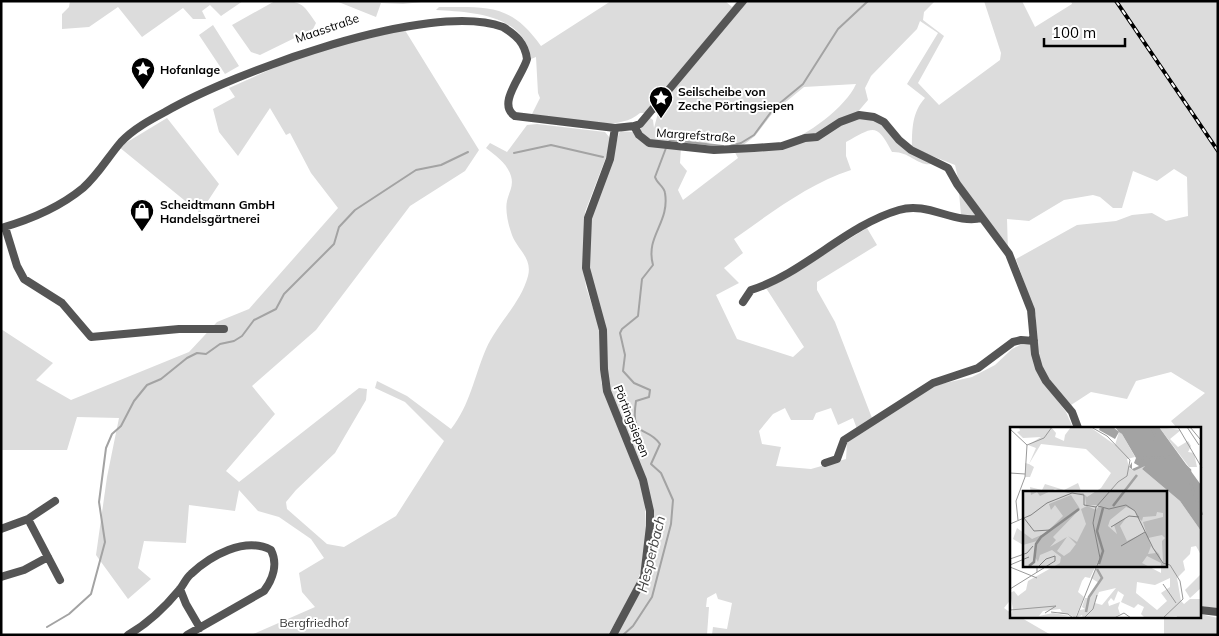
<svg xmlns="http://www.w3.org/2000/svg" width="1219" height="636" font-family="Mulish,sans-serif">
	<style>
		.green { fill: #dcdcdc; fill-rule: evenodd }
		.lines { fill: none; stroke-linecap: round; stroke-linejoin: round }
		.stream { stroke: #a3a3a3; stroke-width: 2 }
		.minor { stroke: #555; stroke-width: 8 }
		.rail-casing { stroke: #000; stroke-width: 4 }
		.rail { stroke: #fff; stroke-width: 2; stroke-dasharray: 5.5; stroke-linecap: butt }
		.labels { text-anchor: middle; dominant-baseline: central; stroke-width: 4; stroke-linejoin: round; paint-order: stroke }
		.street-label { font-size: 12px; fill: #000; stroke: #fff }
		.poi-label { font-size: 12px; font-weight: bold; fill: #000; stroke: #fff; text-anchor: start }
		.park-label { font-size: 12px; fill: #333; stroke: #fff }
		.water-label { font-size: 14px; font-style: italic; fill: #444; stroke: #fff }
		.inset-river { fill: none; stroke: #a3a3a3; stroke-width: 2.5 }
		.inset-road { fill: none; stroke: #999; stroke-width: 1 }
		.view { fill: #000; fill-opacity: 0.15; stroke: #000; stroke-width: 2.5 }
		.inset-edge { fill: none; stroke: #000; stroke-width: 2.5 }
	</style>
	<rect width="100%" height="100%" fill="#fff"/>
	<path class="green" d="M70,1H243L221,16L210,5L202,11L206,19H193L183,8L142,37L118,7L89,27L62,29V14L69,7Z
		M275,1C301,1 302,2 316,23L313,29L260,55L251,52L232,25Z
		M336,1H431L403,4L381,3L376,17Z
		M611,1H725L732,7L737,1H935L924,12L923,20L944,36L918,83L939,105L1000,60L1001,53L984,1H1022L1035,27L1072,4L1071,1H1218V608L1200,606V428H1177L1171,421L1205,393L1171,372L1136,381L1127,399L1091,392L1071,405L1052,385L1040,363L1036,345V316L1016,259L1077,225L1116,221L1132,215L1152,213L1166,221L1188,216L1187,177L1174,169L1157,181L1133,171L1122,208H1113L1100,197L1093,195L1064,200L1029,221L1007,219L1008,251L983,214L973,217L961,215L959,193L966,191L958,178L955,165L912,148C912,130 912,112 925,98L907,84L938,33L920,21L917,29L871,76L865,88L868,100L856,114L884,124L899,143L935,163C919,169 911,151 892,152C876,122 874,127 846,142V156L851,170C808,184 771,213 734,239L743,253L724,268L739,283L716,295L737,339L793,357L804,347L766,288L774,285L867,228L877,245L817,282V290L835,322L872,418L857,429L853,418L838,425L831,408L816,413L813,420H791L785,408L773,414L759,431L762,444L781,447L776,466L811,469L846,459L847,443L851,437L932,386L972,377L995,365L1012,349L1020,345H1031L1045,384L1066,412L1073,428H1012V598L1004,608L1011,613L1012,617H1020L1051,635H712L713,627L727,629L732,603L718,599L716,593L707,598L706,607H709L707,635H616L646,580L650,562L653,511L609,389L606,373L607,341L591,280L588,260L591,219L610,166L619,133L621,131L633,132L649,117L653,120L654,128L658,113H640C617,134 560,119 531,116L540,98L538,93L536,57L531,59C525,14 471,12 436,10L439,7C487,7 511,3 541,46ZM856,84C846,107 806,137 781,144C770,147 754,145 742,146L755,136L778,106L787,101L804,87ZM711,142L730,143L738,158L683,200L678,190L687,171L680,163L681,148L700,146Z
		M213,25L239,66L225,74L199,35Z
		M403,27L479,150L465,171L410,206L316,330L252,386L275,414L226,471L239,482L359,388L367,389L366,400L335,453L296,490L286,502L287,509L327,544L344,547L396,516L444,441L405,402L375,388L377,381L407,396L451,429C470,405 474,377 486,349C497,324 521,303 528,276C533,257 515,248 511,232C508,224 505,209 507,201C509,192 514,186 511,176C507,163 496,156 486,148L490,143L507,152L527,125L537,124L605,132L610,138L608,152L585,212L583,267L586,287L602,336L601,382L644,494L647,541L642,569L633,591L608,635H251L315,607L302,592L299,573L324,558L311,539L279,517L258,511L239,490L235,511L189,505L186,543L144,541L138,568L151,579L128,599L96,555L107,477L119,418L77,417L67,450H1V329L53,363L36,380L71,400L189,352L217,322L249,309L338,208L311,173L290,133L286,135L270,108L238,156L219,132L213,109L235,97L229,88L305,54Z
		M167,118L219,184L200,213L119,147Z
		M1200,614L1218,618V635H1164V617H1200Z"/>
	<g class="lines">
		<path class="stream" d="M667,143L671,140L723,146
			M730,146L741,143L754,135L774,108L803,84L838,29L868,1
			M514,153L551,145L603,157
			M47,627L69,614L91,594L105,542L99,502L106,448L112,434L121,426L134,401L147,385L161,379L187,358L197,353L206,354L220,344L234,341L242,336L254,320L276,309L284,294L334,244L339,227L355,210L416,170L441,165L468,152
			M623,635L633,626L652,597L671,524L673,500L661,473L651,464L660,444C647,425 630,440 636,401L649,397L650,390L634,383L623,371L625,355L620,333L622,329L638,316L642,279L653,265C645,236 670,223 665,193C664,186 657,184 655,177L666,148"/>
		<path class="minor" d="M634,126L639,135L649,143L714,150L754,148L782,146L805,138L817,137L840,122L859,115L874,117L884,122L899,140L911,150L948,168L957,184L1009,254L1031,310L1035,354L1039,368L1046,381L1072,412L1078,428
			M5,227L17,266L24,279L62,303L91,337L179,329H224
			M1,228C29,220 60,207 83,188C98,175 108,157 121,142C133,129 150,120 165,112C235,72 429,0 503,27C516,35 525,43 527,59C523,75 496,104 515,116L615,128
			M743,302L751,290C803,274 847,225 899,210C928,201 955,225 982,218
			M825,463L837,459L844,440L933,383L978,368L1013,342L1021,340L1034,341
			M28,519L60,580
			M1,529L28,519L55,501
			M1,577L24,570L48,557
			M180,589L186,604L200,628
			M1200,610L1218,612
			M128,635C147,624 166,606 180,589C184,584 186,578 191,574C210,556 245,536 271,550C278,564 273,579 264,591L187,635
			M613,635L644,577L650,526V511L643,480L607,391L604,369L603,330L586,268L588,218L610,159L615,128L634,126L640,124L743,1"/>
		<g class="rail-casing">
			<path id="rail" d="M1116,1L1218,151"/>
		</g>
		<use href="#rail" class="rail"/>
	</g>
	<defs>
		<g id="sight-pin" transform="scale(1.25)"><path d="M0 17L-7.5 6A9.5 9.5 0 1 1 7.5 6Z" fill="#000" stroke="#fff"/><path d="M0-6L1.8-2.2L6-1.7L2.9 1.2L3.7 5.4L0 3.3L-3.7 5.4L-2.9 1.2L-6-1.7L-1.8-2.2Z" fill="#fff"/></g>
		<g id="shop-pin" transform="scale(1.25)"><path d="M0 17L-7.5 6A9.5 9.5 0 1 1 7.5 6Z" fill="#000" stroke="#fff"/><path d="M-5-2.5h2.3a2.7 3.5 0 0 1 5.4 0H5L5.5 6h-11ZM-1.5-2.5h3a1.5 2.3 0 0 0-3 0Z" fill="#fff"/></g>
	</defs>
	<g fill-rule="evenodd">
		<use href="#sight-pin" x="143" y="69"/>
		<use href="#sight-pin" x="661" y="98"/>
		<use href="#shop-pin" x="142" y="211"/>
	</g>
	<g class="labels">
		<g class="street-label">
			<text transform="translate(327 28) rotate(-19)">Maasstraße</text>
			<text transform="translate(696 135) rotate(4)">Margrefstraße</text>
			<text transform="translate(632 421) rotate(68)">Pörtingsiepen</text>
		</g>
		<g class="poi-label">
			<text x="160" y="69">Hofanlage</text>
			<text x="678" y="91">Seilscheibe von<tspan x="678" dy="14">Zeche Pörtingsiepen</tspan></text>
			<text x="160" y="204">Scheidtmann GmbH<tspan x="160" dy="14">Handelsgärtnerei</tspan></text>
		</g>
		<g class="park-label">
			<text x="314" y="622">Bergfriedhof</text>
		</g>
		<g class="water-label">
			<text transform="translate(651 554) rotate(-76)">Hesperbach</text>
		</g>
	</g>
	<g transform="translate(1010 427)">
		<rect width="191" height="191" fill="#fff"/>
		<path d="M9,0H41L46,6L45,10L54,14L55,8L61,0H80L105,18L109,5L103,0L112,7L125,30L117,32L119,41L124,44L133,38L136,40L132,42L170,74L191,104V128L186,119L181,120L180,127L173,134L175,143L167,151L171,174L174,177L180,172H191V191H166L167,189L135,191L131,187L134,180L128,177L124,181L111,175L114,168L108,164L104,174L101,171L98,175L99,179L110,175L108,181L110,187L103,191H73L72,188L66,191L70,183L75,182L72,180L75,171H79L89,156L81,151L90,133V130L80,151L75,150L72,154L68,165L74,170L65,191L59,187H52L47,185H52L50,182L33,184L29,189L43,186L60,189L0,191L3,182L0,166L4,164L8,169L16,163L18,154L50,136L51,130L42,123L30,128L28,135L25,130L27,114L13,118L3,112L7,101L22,112L36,106L53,89L45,78L41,83L39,77L61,68L70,82L43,110L46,113L40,120L57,110L47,124L54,129L60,125L66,117L58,109L67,115L76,97L71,82L77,79L86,83L90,78H76L75,68L65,66H73L77,70L91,61L101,46L76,22L31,17L19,37L24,40L20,50H15V36L19,37L26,21L18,18L31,10L13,11L7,5L10,4ZM116,80L126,84L127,90L132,94L133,90L146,89L147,85L153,86V90L133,95L136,105L117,114L110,99L116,91L104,98L107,107L98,99L100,93ZM152,108L155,111L152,114L153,135L160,138L152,136L149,127L143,121L146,126L138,127L141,119L138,111ZM137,129L151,136V146L132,136ZM160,151V160L151,166L157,174L147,183L126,166L127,155L145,158ZM106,161L92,178L85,176L89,165ZM149,0L171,3L160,12L168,20L178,14L181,19L178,25L184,26L187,40H179ZM68,56L71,64L58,66L45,62L30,69L27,65L21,68L20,60L32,63L35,57L54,63ZM191,147V161L180,171L175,163Z" fill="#dcdcdc" fill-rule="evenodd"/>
		<path d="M90,0H103L109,5L105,0H149L191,58V104L170,74L132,42L135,39L124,44L119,40L122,35V42L129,39L124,36L126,31L112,7L109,5L105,12L89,3Z" fill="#a3a3a3"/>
		<path class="inset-river" d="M129,29L147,12L141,0M127,31L166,30L180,43V55L192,88M103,79L127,48M89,137L93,124L87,104L93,81M19,139L24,135L26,117L31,110L69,82M76,185L79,170L92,151L87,142"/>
		<path class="inset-road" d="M168,0L192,41M177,0L189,18M180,0L190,12M0,2L17,18L15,50L6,74L8,93M17,18L34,11L42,0M0,46L15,47M88,79L99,82L116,78L125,84L143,121L153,136L160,138L170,154L173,172L153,191M14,91L24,104L40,103M0,97L21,88L37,76L62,66L74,68V78L86,80M101,100L119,89L129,90M111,119L135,105M0,132L17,126L23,119M0,138L19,130M0,140L27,151M153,157L166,176M0,162L45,134V129L36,132L27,141V145M0,183L46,179L35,186M41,185L58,187L63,191M66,191L90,131L83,96L86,80L108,55L117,49L120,33L97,9L81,0M74,191L83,182L87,168M104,191L114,186L121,191"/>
		<path class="view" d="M13,64H157V140H13Z"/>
		<rect width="191" height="191" class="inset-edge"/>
	</g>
	<rect width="1219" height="636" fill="none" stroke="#000000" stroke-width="5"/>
	<path d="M1044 38v8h81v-8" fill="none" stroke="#000000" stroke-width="2.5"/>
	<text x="1052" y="38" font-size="15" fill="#000000" stroke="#ffffff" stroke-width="4" paint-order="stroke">100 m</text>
</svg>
